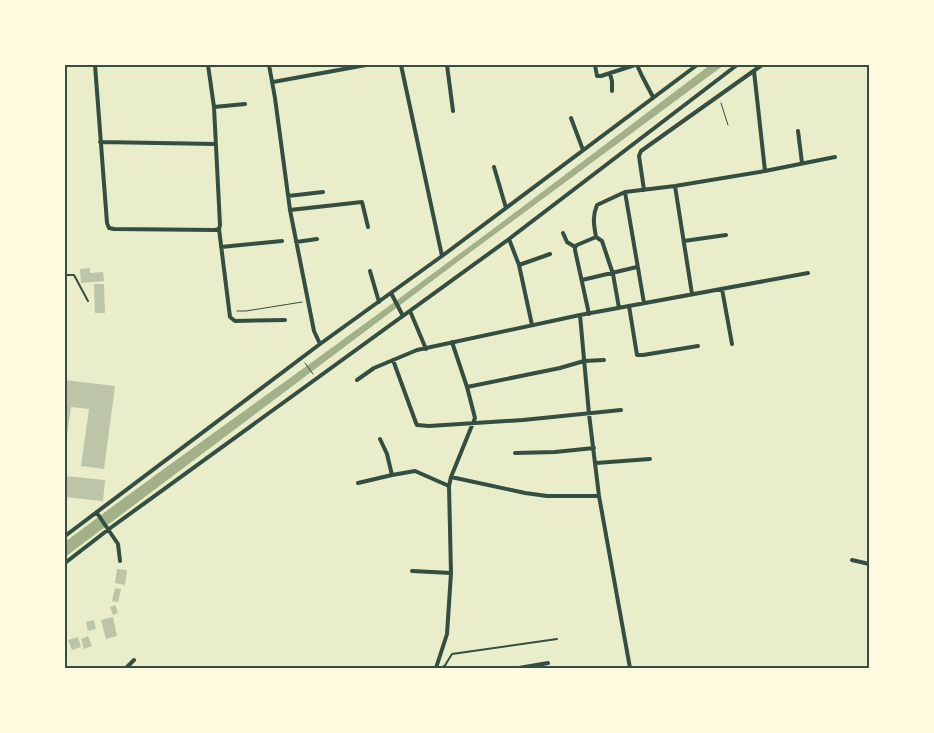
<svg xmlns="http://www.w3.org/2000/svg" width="934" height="733" font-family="'Varela Round',sans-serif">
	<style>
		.water { fill: #a3b18a }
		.building { fill: #bcc5a7 }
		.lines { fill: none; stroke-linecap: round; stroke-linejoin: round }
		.path { stroke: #344e41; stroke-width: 1 }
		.service { stroke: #344e41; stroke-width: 2 }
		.minor { stroke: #344e41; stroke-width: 4 }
		.neatline { fill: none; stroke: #344e41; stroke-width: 2 }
	</style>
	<rect width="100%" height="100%" fill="#e9edc9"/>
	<path class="water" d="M710,65H724L468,254L65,557V542C151,477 239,415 326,352C455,258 583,162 710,65Z"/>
	<path class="building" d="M90,268V273L103,272L104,281L81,283L80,269Z
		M94,284H104L105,313H95Z
		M65,380L115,386L104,469L81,466L89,409L71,407L66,442H65Z
		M65,476L105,480L103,501L65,497Z
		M117,569L127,570L125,585L115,583Z
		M115,588L121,589L118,602L112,601Z
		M115,605L118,613L113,615L110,607Z
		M113,617L117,636L106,639L101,620Z
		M94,620L96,629L88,631L86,622Z
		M88,636L92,646L84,649L81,639Z
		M78,637L81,647L72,650L68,640Z"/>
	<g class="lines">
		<path class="path" d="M721,103L728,125
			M237,311H246L302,302
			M305,363L313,374"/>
		<path class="service" d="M65,275H74L88,301
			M444,667L452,654L557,639"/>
		<path class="minor" d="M95,65L107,223L109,228L114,229L215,230L219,229
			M208,65L214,107L220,225L219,229L230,317L235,321L285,320
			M269,65L275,98L290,210L314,331L320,344
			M401,65L442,256
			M447,65L453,111
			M595,65L597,76H601L635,65
			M637,65L642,76L653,97
			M754,71L765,171
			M610,74L612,81V91
			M273,82L366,65
			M214,107L245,104
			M571,118L583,150
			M798,131L802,163
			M100,142L216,144
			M494,167L506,208
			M675,186L692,294
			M644,190L639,156L641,151L762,65
			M625,192L644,303
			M288,196L323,192
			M290,210L362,202L368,227
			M563,233L567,242L575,247
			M509,239L519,265L532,325
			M684,241L726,235
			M296,242L317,239
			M221,247L282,241
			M519,265L550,254
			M370,271L379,302
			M582,280L637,267
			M722,289L732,344
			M391,293L403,316
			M629,306L637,355H643L698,346
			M619,308L613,274L602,241L596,237C594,225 592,217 597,205L625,192L675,186L765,171L835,157
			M410,311L426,349
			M589,314L575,250V247L577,245L596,237
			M580,315L589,414L599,496L630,668
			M393,360L416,423L417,425L429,426L523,420L621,410
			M357,380L374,368L417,350L580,315L808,273
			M467,387L560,368L584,361L604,360
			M380,439L387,454L392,475
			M515,453L555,452L594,448
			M596,463L650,459
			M451,477L525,493L547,496H599
			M358,483L392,475L415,471L449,486
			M97,513L118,544L120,561
			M65,536L320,344L442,256L697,65
			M852,560L869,564
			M65,563L109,529L509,239L737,65
			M412,571L451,573
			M126,668L134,660
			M436,668L447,634L451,573L449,486L451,477L475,418L467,387L452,342
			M444,668V667
			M519,668L548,663"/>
	</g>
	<rect width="934" height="733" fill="none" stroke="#fefae0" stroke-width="132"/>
	<rect x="66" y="66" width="802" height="601" class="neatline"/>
</svg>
